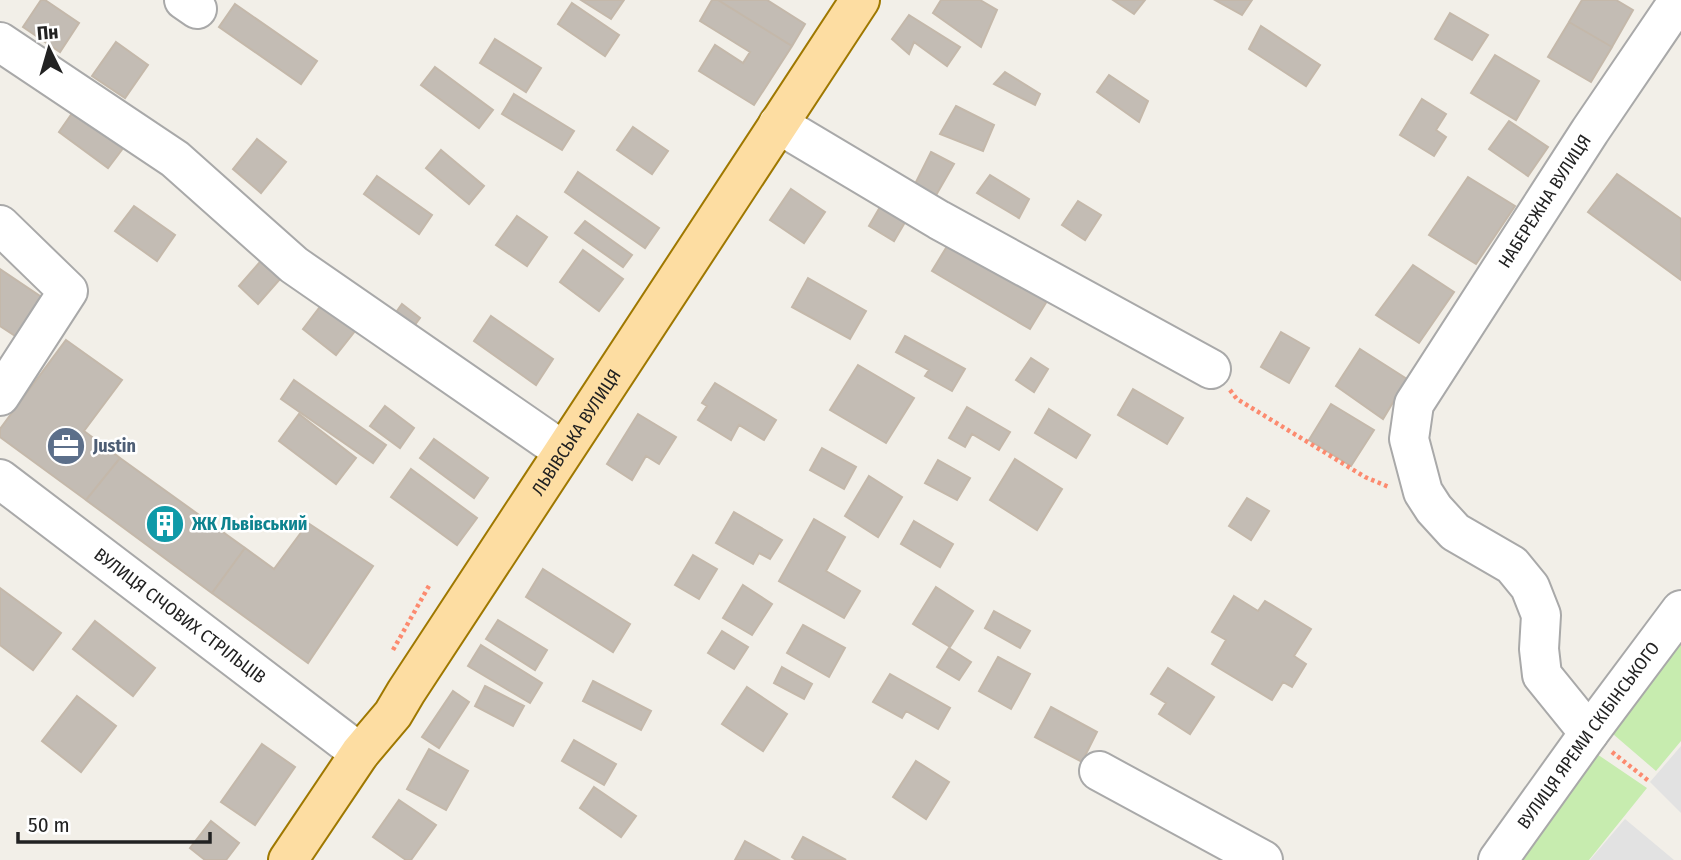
<svg xmlns="http://www.w3.org/2000/svg" width="1681" height="860" font-family="'Fira Sans Condensed',sans-serif">
	<style>
		.grass { fill: #c7ecaf }
		.parking { fill: #e2e2e2 }
		.building { fill: #c3bcb4; stroke: #c4b8aa; stroke-width: 2 }
		.lines { fill: none; stroke-linecap: round; stroke-linejoin: round }
		.minor-casing { stroke: #a9a9a9; stroke-width: 42 }
		.major-casing { stroke: #9f7800; stroke-width: 42 }
		.path { stroke: #fc8a6f; stroke-width: 4.5; stroke-dasharray: 3.5 3.5; stroke-linecap: butt }
		.minor { stroke: #fff; stroke-width: 38 }
		.major { stroke: #fddda2; stroke-width: 38 }
		.labels { text-anchor: middle; dominant-baseline: central; stroke-width: 5; stroke-linejoin: round; paint-order: stroke }
		.street-label { font-size: 18px; fill: #222; stroke: #fff }
		.service-label { font-size: 18px; font-weight: bold; fill: #4e5e75; stroke: #fff; text-anchor: start }
		.culture-label { font-size: 18px; font-weight: bold; fill: #0d838f; stroke: #fff; text-anchor: start }
	</style>
	<rect width="100%" height="100%" fill="#f2efe8"/>
	<path class="grass" d="M1681,632V741L1656,771L1606,728Z
		M1591,750L1647,788L1589,860H1510Z"/>
	<path class="parking" d="M1681,746V813L1650,782Z
		M1625,819L1674,860H1590Z"/>
	<path class="building" d="M41,0H45L79,23L60,52L23,27Z
		M581,0H624L611,19Z
		M712,0H718L792,46L754,105L699,71L715,45L743,63L750,52L700,21Z
		M718,0H767L805,24L792,46Z
		M941,0H980L997,10L981,47L933,13Z
		M1113,0H1145L1134,14Z
		M1215,0H1252L1242,15Z
		M1582,0H1616L1633,10L1612,47L1569,22Z
		M572,3L619,35L605,56L558,24Z
		M235,4L317,61L301,84L219,27Z
		M1450,13L1488,35L1472,60L1435,39Z
		M909,15L960,47L947,66L914,42L909,54L892,39Z
		M1569,22L1612,47L1591,82L1548,57Z
		M1261,26L1320,65L1306,86L1249,49Z
		M495,39L541,68L526,92L480,63Z
		M116,42L148,65L125,98L92,76Z
		M1495,55L1539,81L1516,120L1471,93Z
		M435,67L493,110L479,128L421,85Z
		M1005,72L1040,94L1035,105L994,84Z
		M1109,75L1148,101L1139,122L1097,92Z
		M514,94L574,131L562,150L502,114Z
		M1422,99L1446,114L1436,130L1446,137L1434,156L1400,135Z
		M80,102L130,139L108,168L59,132Z
		M956,106L994,125L983,151L940,134Z
		M1509,121L1548,147L1528,176L1489,149Z
		M633,127L668,151L652,174L617,150Z
		M257,139L286,162L261,193L233,169Z
		M441,150L484,186L469,204L426,168Z
		M931,152L954,164L935,197L914,186Z
		M578,172L659,228L645,248L565,192Z
		M1617,174L1681,219V280L1588,212Z
		M990,175L1029,199L1019,218L977,193Z
		M377,176L432,215L419,234L364,194Z
		M1468,177L1515,206L1476,264L1429,235Z
		M791,189L825,212L804,243L770,220Z
		M1078,201L1101,215L1085,240L1062,225Z
		M883,202L908,217L894,241L869,226Z
		M134,206L175,235L157,261L115,231Z
		M517,216L547,237L527,266L496,245Z
		M585,221L632,255L623,267L575,233Z
		M952,238L1050,296L1030,329L932,271Z
		M583,250L623,279L599,311L560,282Z
		M267,254L287,271L258,304L239,286Z
		M1413,265L1454,292L1419,343L1376,315Z
		M0,269L46,300L20,339L0,326Z
		M808,278L866,311L850,339L792,307Z
		M329,295L363,321L336,355L303,329Z
		M402,304L420,318L405,338L387,325Z
		M491,316L553,359L536,385L474,341Z
		M1281,332L1309,348L1289,383L1261,367Z
		M905,336L965,369L952,391L925,376L929,370L896,352Z
		M66,340L122,380L84,431L120,458L86,500L0,437V429Z
		M1360,349L1407,379L1383,419L1336,386Z
		M1031,358L1048,369L1034,392L1016,380Z
		M858,365L914,398L886,443L830,410Z
		M294,380L386,445L373,463L281,399Z
		M715,383L776,420L764,440L739,425L731,440L698,420L707,406L702,403Z
		M1133,389L1183,418L1167,444L1118,415Z
		M1331,404L1374,430L1351,466L1309,440Z
		M385,406L414,428L400,448L370,426Z
		M967,407L1010,432L999,450L972,434L965,447L949,438Z
		M1049,409L1090,435L1076,458L1035,433Z
		M299,414L356,458L336,484L279,441Z
		M638,414L676,437L659,464L646,456L632,480L607,464Z
		M434,439L488,478L474,498L420,458Z
		M822,448L856,467L844,489L810,470Z
		M120,458L245,548L212,593L86,500Z
		M1015,459L1062,489L1037,530L990,500Z
		M938,460L970,478L957,500L925,483Z
		M411,469L477,518L457,545L391,497Z
		M869,476L902,497L878,537L845,516Z
		M1247,498L1269,511L1251,540L1229,526Z
		M734,512L782,540L770,559L759,553L753,564L716,543Z
		M814,519L845,537L826,571L860,591L844,618L779,581Z
		M914,521L953,544L940,567L901,544Z
		M308,523L373,566L308,663L212,593L245,548L274,569Z
		M693,555L717,569L699,599L675,585Z
		M543,569L630,624L613,652L526,597Z
		M743,585L772,604L752,635L723,618Z
		M936,587L973,611L950,647L913,624Z
		M0,588L61,633L33,670L0,645Z
		M1234,596L1258,611L1265,601L1311,629L1294,656L1306,664L1292,687L1283,682L1272,700L1212,664L1226,640L1212,632Z
		M994,611L1030,631L1020,648L985,628Z
		M498,620L547,650L535,670L486,639Z
		M95,621L155,668L133,696L73,649Z
		M803,625L845,648L829,677L787,653Z
		M722,631L748,647L734,669L708,653Z
		M481,645L542,683L530,703L468,666Z
		M949,648L971,662L959,680L937,667Z
		M998,657L1030,674L1011,709L979,691Z
		M782,667L812,684L804,699L774,683Z
		M1168,668L1214,697L1190,734L1159,714L1166,703L1151,694Z
		M890,674L950,708L938,729L906,711L902,718L873,702Z
		M593,681L651,711L641,730L583,701Z
		M485,686L524,706L513,726L475,706Z
		M747,687L787,714L763,751L722,724Z
		M453,691L469,702L439,748L422,737Z
		M77,696L116,726L81,772L42,741Z
		M1051,707L1097,732L1082,762L1035,737Z
		M574,740L616,764L604,785L562,761Z
		M262,744L295,767L255,825L221,802Z
		M429,749L468,771L446,810L407,789Z
		M916,761L949,782L926,819L893,797Z
		M594,787L636,816L621,837L580,808Z
		M399,800L436,825L411,860H406L373,837Z
		M211,821L239,843L226,860H205L190,848Z
		M803,837L846,860H796L792,857Z
		M745,841L779,860H735Z"/>
	<g class="lines">
		<g class="minor-casing">
			<g id="minor">
				<path d="M184,0L197,9"/>
				<path d="M0,42L175,159L294,265L563,451"/>
				<path d="M778,124L939,220L1211,369"/>
				<path d="M0,225L68,291L0,396"/>
				<path id="s1" d="M0,479L360,753"/>
				<path id="s2" d="M1589,733L1542,675L1539,649L1541,615L1530,587L1512,565L1455,532L1434,509L1423,492L1409,439L1414,404L1590,131L1679,0"/>
				<path d="M1099,771L1263,860"/>
				<path id="s3" d="M1498,860L1589,733L1681,610"/>
			</g>
		</g>
		<g class="major-casing">
			<g id="major">
				<path id="s4" d="M288,860L360,753L393,714L406,692L860,0"/>
			</g>
		</g>
		<path class="path" d="M1230,390L1237,399L1365,477L1389,487
			M393,650L430,584
			M1612,752L1650,782"/>
		<use href="#minor" class="minor"/>
		<use href="#major" class="major"/>
	</g>
	<defs>
		<g id="office-disc" transform="scale(2.0125)"><circle r="9.5" fill="#5c6f8a" stroke="#fff"/><path d="M-6-3h4V-5.5h4V-3h4V5H-6ZM-1-4.5V-3h2v-1.5ZM-6 0V1H6V0Z" fill="#fff"/></g>
		<g id="building-disc" transform="scale(2.0125)"><circle r="9.5" fill="#0f9aa8" stroke="#fff"/><path d="M-4-6H4V6H1V3H-1V6H-4ZM-2.5-4.3h1.7v1.8h-1.7ZM.8-4.3h1.7v1.8H.8ZM-2.5-1h1.7V.8h-1.7ZM.8-1h1.7V.8H.8Z" fill="#fff"/></g>
	</defs>
	<g fill-rule="evenodd">
		<use href="#office-disc" x="66" y="446"/>
		<use href="#building-disc" x="165" y="524"/>
	</g>
	<g class="labels">
		<g class="street-label">
			<text stroke="none"><textPath href="#s2" startOffset="642">НАБЕРЕЖНА ВУЛИЦЯ</textPath></text>
			<text stroke="none"><textPath href="#s4" startOffset="516">ЛЬВІВСЬКА ВУЛИЦЯ</textPath></text>
			<text stroke="none"><textPath href="#s1" startOffset="226">ВУЛИЦЯ СІЧОВИХ СТРІЛЬЦІВ</textPath></text>
			<text stroke="none"><textPath href="#s3" startOffset="154">ВУЛИЦЯ ЯРЕМИ СКІБІНСЬКОГО</textPath></text>
		</g>
		<g class="service-label">
			<text x="93" y="446">Justin</text>
		</g>
		<g class="culture-label">
			<text x="192" y="524">ЖК Львівський</text>
		</g>
	</g>
	<g transform="translate(49 49) rotate(355)" stroke="#ffffff" stroke-width="5" paint-order="stroke">
	<path d="M0-5L12 26L0 18L-12 26Z" fill="#222222"/>
	<text y="-10" font-size="19" font-weight="bold" text-anchor="middle" fill="#222222">Пн</text>
	</g>
	<path d="M18 832v10h192v-10" fill="none" stroke="#222222" stroke-width="3.5"/>
	<text x="28" y="832" font-size="21" fill="#222222" stroke="#ffffff" stroke-width="5" paint-order="stroke">50 m</text>
</svg>
